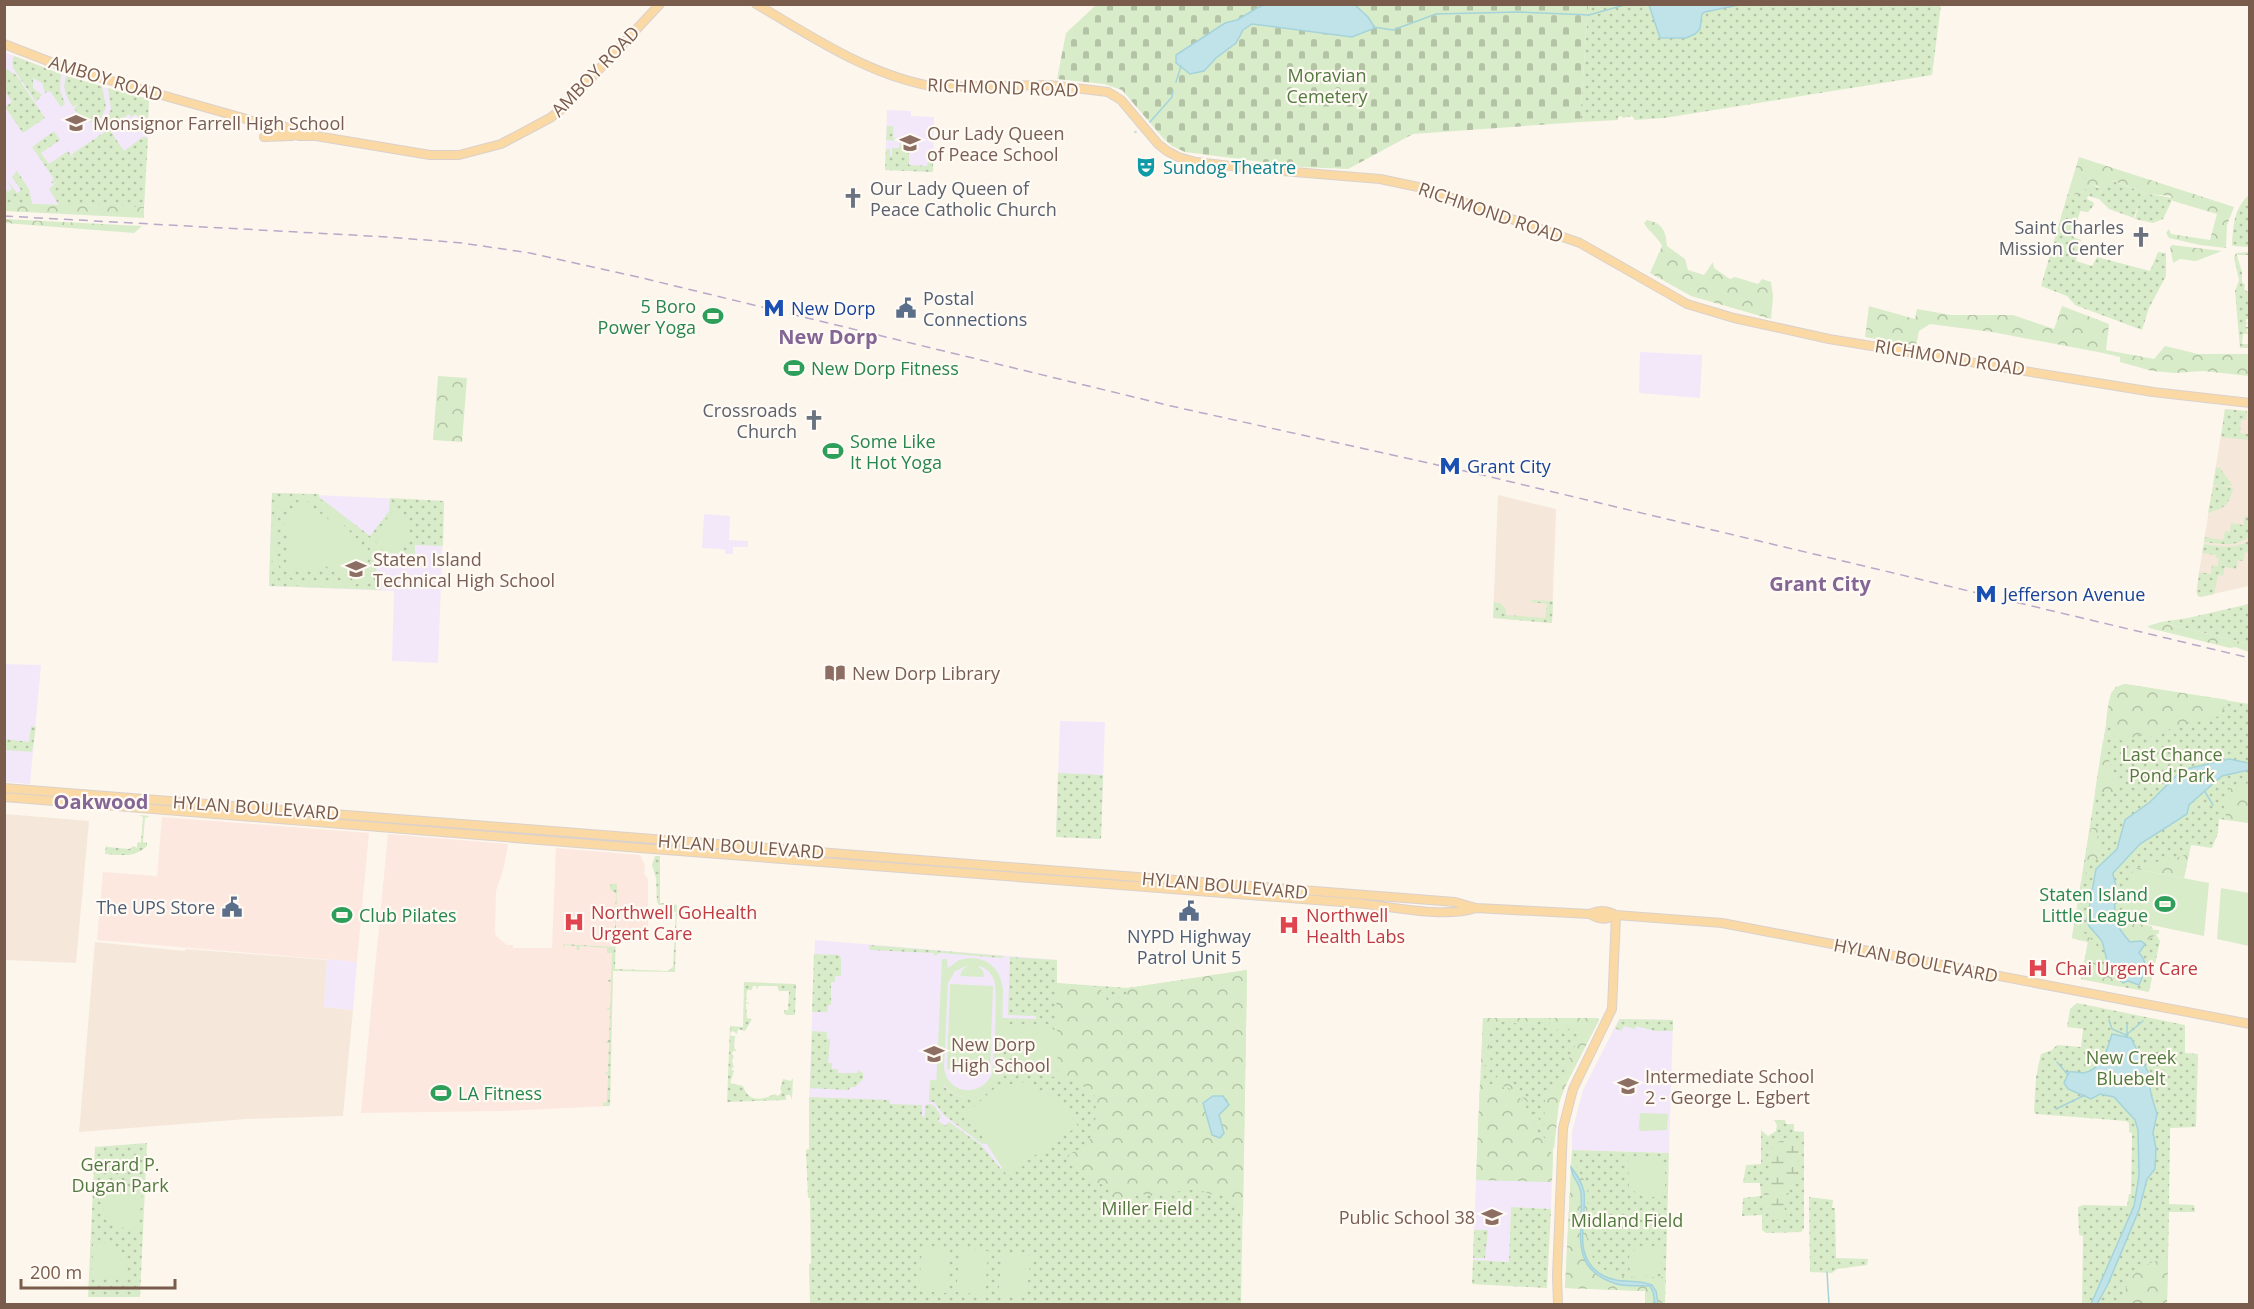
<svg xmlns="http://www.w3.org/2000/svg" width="2254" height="1309" font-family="'Open Sans',sans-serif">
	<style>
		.residential { fill: #f5e8da }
		.commercial { fill: #fde8e0 }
		.education { fill: #f3e8fa }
		.green { fill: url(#green-dots) }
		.forest { fill: url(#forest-crowns) }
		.wetland { fill: url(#wetland-marsh) }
		.cemetery { fill: url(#cemetery-stones) }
		.pitch { fill: #d8ecc9; fill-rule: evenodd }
		.water { fill: #bfe3e8; stroke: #a5d3da; stroke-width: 1.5 }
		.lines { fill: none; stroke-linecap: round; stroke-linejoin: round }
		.stream { stroke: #a5d3da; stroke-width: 1.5 }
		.major-casing { stroke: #dad1cd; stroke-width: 10 }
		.major { stroke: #fbd9a5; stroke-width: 8 }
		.rail { stroke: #b9a8c9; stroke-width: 1.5; stroke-dasharray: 9 6; stroke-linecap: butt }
		.labels { text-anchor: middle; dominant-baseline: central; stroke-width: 4.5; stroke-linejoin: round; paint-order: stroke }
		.street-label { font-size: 18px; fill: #7a5c4d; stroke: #fffaf3 }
		.park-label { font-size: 18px; fill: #537a41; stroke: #fffaf3 }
		.education-label { font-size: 18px; fill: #785e54; stroke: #fffaf3; text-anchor: start }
		.culture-label { font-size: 18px; fill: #0d838f; stroke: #fffaf3; text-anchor: start }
		.worship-label { font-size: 18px; fill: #5b616d; stroke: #fffaf3; text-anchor: end }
		.service-label { font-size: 18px; fill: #4e5e75; stroke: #fffaf3; text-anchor: start }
		.leisure-label { font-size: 18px; fill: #27864d; stroke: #fffaf3; text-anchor: start }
		.transit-label { font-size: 18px; fill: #164399; stroke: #fffaf3; text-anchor: start }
		.health-label { font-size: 18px; fill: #be3a42; stroke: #fffaf3; text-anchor: start }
		.neighbourhood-label { font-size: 20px; font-weight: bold; fill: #846695; stroke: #fffaf3 }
	</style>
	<defs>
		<pattern id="green-dots" width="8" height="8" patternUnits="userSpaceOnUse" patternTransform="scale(1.5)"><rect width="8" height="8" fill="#d8ecc9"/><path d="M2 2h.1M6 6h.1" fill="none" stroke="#b4c2a5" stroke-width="1.8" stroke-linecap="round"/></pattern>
		<pattern id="forest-crowns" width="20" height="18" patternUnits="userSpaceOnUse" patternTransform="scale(1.5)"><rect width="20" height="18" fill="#d8ecc9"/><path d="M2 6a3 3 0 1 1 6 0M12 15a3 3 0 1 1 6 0" fill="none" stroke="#b4c2a5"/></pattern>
		<pattern id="wetland-marsh" width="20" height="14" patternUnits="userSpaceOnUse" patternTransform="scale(1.5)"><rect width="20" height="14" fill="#d8ecc9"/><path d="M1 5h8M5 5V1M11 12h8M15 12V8" fill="none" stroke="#b4c2a5"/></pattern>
		<pattern id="cemetery-stones" width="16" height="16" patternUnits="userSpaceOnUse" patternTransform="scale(1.5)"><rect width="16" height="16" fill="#d8ecc9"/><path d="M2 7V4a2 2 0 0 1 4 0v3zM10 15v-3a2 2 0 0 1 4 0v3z" fill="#b4c2a5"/></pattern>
	</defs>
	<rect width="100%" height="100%" fill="#fdf6ec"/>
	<path class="residential" d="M2225,409L2249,412V586L2200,597L2196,592Z
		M1498,495L1556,509L1552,623L1493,618Z
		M5,814L89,821L76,963L5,960Z
		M95,942L185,951L186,949L327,960L324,1007L353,1010L343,1116L247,1119L79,1132Z"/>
	<path class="commercial" d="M162,817L369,833L357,962L97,940L103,872L157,876Z
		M388,834L508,844L504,867L496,891L495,932L496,936L507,945H513V948H552L556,848L640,855L645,865L644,874L648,879V941H645V938L640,937L639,935H633L632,940H626V934H616V923H614L610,1106L504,1111L361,1113Z"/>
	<path class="education" d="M4,52L80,81L149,99L144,207L5,203Z
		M887,110L911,111V116L934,117L933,172L885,170Z
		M1640,352L1702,355L1700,398L1639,393Z
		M272,493L444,501L438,663L392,661L394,591L269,586Z
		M704,514L730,516L729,540L748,541V547H733V554H725V550L720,549L702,548Z
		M5,664L41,665L30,784L5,782Z
		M1060,721L1105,722L1101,839L1056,837Z
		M815,940L1057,960L1056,988L1008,1184L809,1103Z
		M327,959L357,962L353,1010L324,1007Z
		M1619,1019L1673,1020L1669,1153L1572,1150V1132L1583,1090Z
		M1476,1180L1552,1182L1551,1209L1511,1207L1509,1262L1473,1260Z"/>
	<path class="green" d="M1588,5H1941L1932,75L1664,118L1635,120L1632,116L1623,118L1621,116L1618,117V120L1580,122Z
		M14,56L61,74L60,90L65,104L61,107L50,91L45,93L42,83L33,78V88L42,95L36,102L13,68L12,63Z
		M5,68L16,75L45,118L23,133L5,107L12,102L5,91Z
		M66,76L102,86L106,107L101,118L91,122L84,120L74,109L78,104L73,107C66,96 62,89 66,76Z
		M108,88L149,99L148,130L136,114L131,117L129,114L111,127L107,120L111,109Z
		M887,126H893V138H916V152H909V165L927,166L930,151H933V172L885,170L886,149H890V156H892V148H899L900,141L886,140Z
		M109,129L124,151L143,137L148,138L144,207L59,205L49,189L61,178L53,184L51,182L54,179L32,147L54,131L60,140L41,153L49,164L68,151L73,158L72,154Z
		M17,171L29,189L32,203L37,206L5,203L4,187L8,192L12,189L7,180L17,193L21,190L12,177Z
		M2110,180L2148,194L2173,198L2163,219L2153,223L2135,219L2139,204L2134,218L2109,209L2099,199L2088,196L2087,199L2093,202L2094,205L2088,212L2080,211L2073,237L2081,240L2076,261L2092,266L2097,257L2150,271L2158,252L2166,253V276L2149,308L2142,330L2075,305L2067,296L2041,286L2068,193C2080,198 2083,190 2092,184L2098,188Z
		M2249,195V247L2233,246L2232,245C2233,226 2234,208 2249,195Z
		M2249,252V255H2237L2242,272V282L2245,285L2244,289L2249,293V319H2246V322L2249,324H2246V327H2249L2246,331L2249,332V334H2243L2242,344H2249V348H2240L2235,291L2239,280L2234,258L2236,253Z
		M2225,409L2247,411L2246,420H2241L2240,433L2249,434V440L2221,437Z
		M2216,467L2220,468L2233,486L2220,485L2233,488C2229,507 2223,508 2208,513L2213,487L2219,485H2213Z
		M272,493L319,494V497L370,536L389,511L390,498L444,501L443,546L415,545V554L380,553L377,555L376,581L381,583V590L269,586Z
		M2245,516L2249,517L2250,536C2235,548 2221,544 2204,542L2205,537L2223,540L2225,531L2230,532L2231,523L2243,525Z
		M2249,541V553L2245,552L2243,561L2238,560L2236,569L2225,567L2223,576L2218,575L2214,594L2200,597L2197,595L2199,572L2211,574L2212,565L2218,566L2219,559L2216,558V555L2202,553L2204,544C2221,547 2233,549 2249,541Z
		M1532,600L1553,601L1552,623L1493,618L1494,602L1500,603L1506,609V615L1545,618L1547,604L1532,602Z
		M2249,604V644L2161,622L2188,618Z
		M2125,684L2249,704V823L2219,819L2218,833L2212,848L2191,845L2184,878L2140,869L2122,916L2126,921L2151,926L2160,941L2149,992L2081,979L2088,942L2072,938L2111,693L2116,687Z
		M31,726L36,727L32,752L5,750V739L29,742Z
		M1058,773L1103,775L1101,839L1056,837Z
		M139,815L150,816L145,818L143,842L147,843V846C135,858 121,855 105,854L106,845L107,847L129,849L134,846L137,848V843L141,842L143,817Z
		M655,856H660V903L677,905L675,972L613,971L610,1106H603V1103L607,1102L608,1075L604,1073L608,1072L609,1043L605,1042L609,1040L610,1010L606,1009L610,1007L611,982L607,981L611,979L612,953H607V948L580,946L579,950H577L576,946L565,945L564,949L563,944L614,947L616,894L610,889V884H617L615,969L668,971L673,967L676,912L666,910L665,905H659L657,902L656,878L652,865Z
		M869,945L1004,956L1002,958L940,953L934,956V953L870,950Z
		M814,954L839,955L841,958V976H835V982H831V1005H828L827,1012H812Z
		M1010,957L1057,960V983L1128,988L1247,970L1241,1304H810L809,1264L811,1263L810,1198H808L806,1150L809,1149V1097L889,1100L890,1104L922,1105V1116L925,1117V1105L931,1104L933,1107V1104L941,1116L938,1121L945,1126L949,1122L981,1145L1001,1169L1004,1167L987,1143L982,1144L944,1115L934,1102H929L930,1080H937V1088L943,1085C950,1093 961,1099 972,1097C1008,1090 1001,1046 1002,1018L1036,1019V1016L1008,1015Z
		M744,982L796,984L795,1015H786L784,1013V1010H788L789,991H779L777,986H758L757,990L756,986H753L752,990H747L746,1002L750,1003L746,1004L747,1018L752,1019L745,1031L738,1029L737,1034L733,1031L730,1033L731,1036H735L734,1048L737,1051H733L732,1054L734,1056L732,1061L734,1067L731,1069L734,1071L730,1083L743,1086C749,1103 761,1100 775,1094L778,1096L782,1092L780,1089L783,1079L791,1081L793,1078L792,1100L790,1095H786V1100L727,1102L730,1026L743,1027Z
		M2077,1003L2185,1025V1053L2198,1054L2196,1127L2170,1128L2169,1204L2194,1205L2195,1212H2169L2167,1304H2079L2082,1303L2083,1236L2079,1235L2078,1207L2083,1205L2127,1206L2129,1194H2131L2132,1133L2129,1132V1123L2126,1121L2036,1114L2034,1112L2036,1077L2041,1054L2052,1050L2057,1045L2081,1047L2083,1029L2067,1027L2070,1009Z
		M1483,1018H1598L1599,1020C1585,1047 1566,1075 1559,1104C1552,1129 1553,1156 1552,1182L1476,1180Z
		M1620,1019L1673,1020V1031H1655L1636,1026L1635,1029L1624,1026L1621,1031L1615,1028Z
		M812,1031L827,1032V1039H830L828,1063H832V1069H838V1073H857L858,1070L863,1073V1079L855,1087H851L848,1090L810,1088Z
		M1774,1120H1785L1786,1124H1794V1131L1804,1132V1228L1801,1232L1766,1233L1762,1230V1215L1742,1216L1743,1198L1761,1196L1760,1183H1743L1746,1165L1761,1164V1130L1768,1136L1776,1131L1777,1125Z
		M147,1143L140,1297H88L95,1147Z
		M1572,1150L1669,1153L1665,1304H1645V1291L1565,1288Z
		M1809,1197L1833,1200L1832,1208H1835L1836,1258L1868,1259L1867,1265L1837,1269L1832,1273L1810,1272Z
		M1511,1207L1551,1209L1547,1288L1472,1284L1473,1260L1509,1262Z
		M1474,1230H1488L1485,1258H1473Z"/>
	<path class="forest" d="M2079,157L2234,207L2227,225L2226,248L2200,245L2169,238L2166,233L2169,229L2171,234L2210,240L2217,214L2173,201L2171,196L2148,194L2111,180L2101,188L2092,184C2083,190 2080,198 2068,193Z
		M5,203L144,207V218L5,211Z
		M4,219L142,226L134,233L5,223Z
		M1647,220C1663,223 1666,232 1667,246L1685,259L1688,270L1704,275L1713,262L1714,268L1730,279L1735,277L1758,284L1762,279L1771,282L1773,296L1771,319L1691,296L1650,273L1662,246C1658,237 1649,232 1644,223Z
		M2172,245L2222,251L2196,261L2180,259L2173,263L2170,247Z
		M1869,306L1915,319L1917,309L1951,315H2013L2054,329L2062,306L2109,324L2106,350L2154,359L2165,346L2198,354H2249V376L2203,371L2175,373L2152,371L2120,362V357L2103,353L1992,332L1930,324L1919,331L1916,346L1865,337Z
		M438,376L467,378L462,442L433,440Z
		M2161,622L2249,644V652L2235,647L2230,648L2149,628L2148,626Z
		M2125,684L2228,700L2221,714L2214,719L2191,721L2155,735L2148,737L2139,735L2122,741L2114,736L2110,725L2106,724C2108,709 2107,688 2125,684Z
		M2103,740L2112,771L2120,783L2117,791L2110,793L2095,792Z
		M2249,783V823L2223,819L2226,816L2223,801L2229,789Z
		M2091,828H2099L2097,839C2108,851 2099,859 2088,866C2082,885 2077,911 2081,930L2096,944L2104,969L2121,987L2081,979L2088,942L2072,938Z
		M2189,853L2184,878L2136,869C2152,860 2171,862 2189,853Z
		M2114,921L2151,926L2153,930H2159V933L2144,942H2130Z
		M1247,970L1243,1216H1240V1206H1234L1229,1198L1221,1193L1216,1197C1187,1179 1165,1203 1140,1193L1133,1196L1127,1211L1115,1209L1111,1202V1191L1108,1187C1097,1183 1068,1169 1066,1157C1072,1151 1081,1150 1086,1144C1098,1132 1095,1112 1096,1097L1083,1086L1058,1076L1056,983L1099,987L1107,1000L1125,997L1128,988Z
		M1483,1018H1538L1537,1023C1520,1030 1499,1012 1488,1030L1491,1065L1481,1066Z
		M1549,1018H1598L1599,1020L1566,1085L1559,1102L1554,1149C1542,1138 1538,1121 1531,1107C1523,1094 1506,1086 1492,1082L1498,1076L1526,1096L1544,1128L1545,1098L1556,1080L1561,1081L1566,1072L1565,1068L1579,1036L1567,1028L1556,1030L1550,1025Z
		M1480,1081C1490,1085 1502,1085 1512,1091C1534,1106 1533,1137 1553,1154L1552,1182L1476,1180Z
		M1571,1158L1584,1180L1588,1193L1587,1247C1604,1284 1631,1277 1665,1277V1304H1658L1657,1296L1652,1284C1641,1280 1631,1284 1620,1282C1586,1276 1580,1245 1582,1216C1583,1209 1585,1200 1584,1193C1582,1180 1571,1172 1571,1158Z
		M1571,1171C1593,1195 1570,1232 1588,1261C1595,1273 1603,1280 1617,1284C1626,1287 1639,1285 1650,1286L1653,1292L1655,1304H1645V1291L1565,1288Z
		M2168,1259L2167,1304H2122C2125,1278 2141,1261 2168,1259Z"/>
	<path class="wetland" d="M1791,1138L1796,1140L1799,1148L1798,1168L1784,1206L1788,1220H1775L1760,1205L1769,1180V1152L1778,1142Z"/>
	<path class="cemetery" d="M1096,5H1588L1580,122L1413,134L1348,169L1302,167L1185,152L1172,146L1163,138L1122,90L1104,84L1057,79L1066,33Z"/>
	<path class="pitch" d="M300,494L319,499L383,548L380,552L376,549C379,590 348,587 319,586C306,586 289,588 279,578C268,567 269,521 277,508C282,499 290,496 300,494ZM303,499L280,530L290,539L287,541L286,569L316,571L319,561L347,582C332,582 299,585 287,578C272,570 273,521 282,509C288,502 295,500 303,499ZM303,500L319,505L368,544C376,559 367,581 348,582L371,552Z
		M393,511C403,514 408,523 410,534L406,544L395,552L376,538V533Z
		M2136,869L2209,883L2204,936L2123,919C2120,907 2125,876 2136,869Z
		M2221,888L2249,893V946L2217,939Z
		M970,958C989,958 1001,970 1003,989C1002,1009 1004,1062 998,1078C993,1088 984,1095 973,1097C961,1099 952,1094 944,1085L943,1089L936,1088L942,959H947L948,968L959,960ZM969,965L962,970L960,976L984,977L983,971L978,966C985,967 991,972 994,980C998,989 994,1061 992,1074C981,1098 947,1095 944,1067L948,983L955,971Z
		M950,984L993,986L990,1071L947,1069Z
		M1003,1024H1048L1055,1031V1077C1027,1074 1020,1070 1002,1048Z
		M1025,1082L1057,1099L1078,1126L1022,1164L1023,1166L1010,1175L1006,1174L967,1113L997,1086Z
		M1640,1113L1668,1114L1667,1130L1641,1131L1639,1129Z
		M1628,1158H1658L1665,1164V1193L1647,1199L1629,1188Z
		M105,1190L139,1193L142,1197L138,1230C112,1228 98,1218 105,1190Z
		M103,1243C122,1245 128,1261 126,1278L95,1277L92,1274L93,1244Z
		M922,1246L950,1248L947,1293L919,1291Z
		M1638,1246H1661L1660,1270L1656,1276H1630L1629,1257Z
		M960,1249L988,1251L985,1295L956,1292Z
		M1003,1253L1031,1256L1026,1298L998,1295Z"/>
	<path class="water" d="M1264,4L1355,5L1368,17L1375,28L1352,37L1252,24L1243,30L1236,43L1216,58L1204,71L1190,74L1176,63V55L1225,23L1237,20Z
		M1649,5L1739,4V5L1705,12L1702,14L1700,29L1695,34L1686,38H1660Z
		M2229,759L2249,763V770L2222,776L2189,805L2187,814L2140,844L2113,873C2113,878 2116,882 2116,887C2114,913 2111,921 2130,942L2141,941L2145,944L2139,953C2149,962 2144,974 2139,985L2128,981L2123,983L2120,973L2108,964L2102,941L2089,926L2087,920L2096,869L2117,849L2125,820L2150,802L2182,770Z
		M2112,1034L2131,1038L2148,1072L2151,1094L2157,1114L2153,1133L2156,1148L2155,1169L2147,1179L2139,1210L2108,1284L2097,1304H2091L2134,1206L2139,1176L2138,1130L2135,1120L2114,1097L2100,1094L2091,1099L2068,1089L2064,1083L2069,1072C2075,1071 2078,1073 2083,1073C2101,1071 2108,1048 2112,1034Z
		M1213,1096H1223L1229,1105L1219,1115L1224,1133L1220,1138L1212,1135L1203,1103Z
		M1571,1167C1577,1175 1582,1182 1584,1192C1587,1220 1571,1257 1602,1275C1619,1285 1635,1278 1652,1285L1656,1291L1658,1304H1655L1653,1292L1650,1286C1639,1285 1626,1287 1617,1284C1567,1269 1584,1231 1581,1193C1580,1183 1571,1176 1571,1167Z"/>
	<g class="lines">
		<path class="stream" d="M1739,4H1752
			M1373,27L1393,30L1436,14L1518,12L1589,15L1628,4
			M1176,82L1181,66
			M1150,122L1172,97L1173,91
			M1135,132H1136
			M2205,792L2213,805
			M2109,1020L2112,1029L2126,1035L2143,1021
			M2127,1024V1037
			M2057,1062L2068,1075
			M2056,1109L2085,1095
			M1827,1272L1829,1304"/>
		<g class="major-casing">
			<path id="major" d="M756,4C813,37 869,76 936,87L1049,85L1108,92L1121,100L1158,144L1167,151L1178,157L1196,162L1257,169L1380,179L1423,188L1580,243L1687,304L1734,318L1829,339L2153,392L2250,403
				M4,44L66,68L243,118L299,136H316L430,155H459L501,144L550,118L563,108L660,4
				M271,123L312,134
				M264,137L292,136
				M4,788L1455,902L1476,908L1590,914C1600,910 1607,910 1616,915
				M4,797L640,848L1355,903C1391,906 1442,919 1476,908
				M1590,914C1600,920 1606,920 1616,915L1722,923L2250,1024
				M1558,1304L1557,1276L1563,1128L1573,1089L1612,1009L1616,915"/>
		</g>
		<use href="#major" class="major"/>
		<path class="rail" d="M4,216L388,237L462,243L530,253L638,277L1171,406L1478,474L2250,658"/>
	</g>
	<defs>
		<g id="school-bare" transform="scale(1.62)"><path d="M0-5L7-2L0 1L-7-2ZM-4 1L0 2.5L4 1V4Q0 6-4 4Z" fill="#8d6e63" stroke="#fffaf3" stroke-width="2.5" paint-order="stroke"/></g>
		<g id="theatre-bare" transform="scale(1.62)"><path d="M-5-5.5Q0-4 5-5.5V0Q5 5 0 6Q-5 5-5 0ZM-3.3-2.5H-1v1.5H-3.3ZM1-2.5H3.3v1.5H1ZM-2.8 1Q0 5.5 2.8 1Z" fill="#0f9aa8" stroke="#fffaf3" stroke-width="2.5" paint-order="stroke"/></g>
		<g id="church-bare" transform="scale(1.62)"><path d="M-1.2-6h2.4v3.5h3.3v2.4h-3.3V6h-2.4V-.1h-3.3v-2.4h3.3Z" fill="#6b7280" stroke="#fffaf3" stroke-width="2.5" paint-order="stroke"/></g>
		<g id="metro-bare" transform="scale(1.62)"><path d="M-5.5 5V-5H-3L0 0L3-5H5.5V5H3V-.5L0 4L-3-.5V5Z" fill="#1a4fb4" stroke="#fffaf3" stroke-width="2.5" paint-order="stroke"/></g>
		<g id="civic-bare" transform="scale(1.62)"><path d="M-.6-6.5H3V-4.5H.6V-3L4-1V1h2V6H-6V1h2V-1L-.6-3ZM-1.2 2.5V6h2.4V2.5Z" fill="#5c6f8a" stroke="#fffaf3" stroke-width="2.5" paint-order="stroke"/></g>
		<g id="stadium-bare" transform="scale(1.62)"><path d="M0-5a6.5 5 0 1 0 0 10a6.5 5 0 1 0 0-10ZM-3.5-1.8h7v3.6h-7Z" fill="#2e9e5b" stroke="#fffaf3" stroke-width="2.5" paint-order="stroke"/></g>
		<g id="library-bare" transform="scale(1.62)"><path d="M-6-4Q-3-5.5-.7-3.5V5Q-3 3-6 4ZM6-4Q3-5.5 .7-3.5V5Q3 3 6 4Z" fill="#8d6e63" stroke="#fffaf3" stroke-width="2.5" paint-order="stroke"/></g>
		<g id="hospital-bare" transform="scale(1.62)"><path d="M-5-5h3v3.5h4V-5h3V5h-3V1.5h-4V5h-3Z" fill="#e0444e" stroke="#fffaf3" stroke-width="2.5" paint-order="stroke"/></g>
	</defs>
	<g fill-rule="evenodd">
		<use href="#school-bare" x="76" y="123"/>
		<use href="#school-bare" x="910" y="143"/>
		<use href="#theatre-bare" x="1146" y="167"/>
		<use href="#church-bare" x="853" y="198"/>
		<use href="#church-bare" x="2141" y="237"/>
		<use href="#metro-bare" x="774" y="308"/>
		<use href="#civic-bare" x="906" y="308"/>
		<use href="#stadium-bare" x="713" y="316"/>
		<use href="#stadium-bare" x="794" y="368"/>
		<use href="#church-bare" x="814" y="420"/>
		<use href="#stadium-bare" x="833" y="451"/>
		<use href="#metro-bare" x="1450" y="466"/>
		<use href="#school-bare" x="356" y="569"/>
		<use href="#metro-bare" x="1986" y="594"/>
		<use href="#library-bare" x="835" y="673"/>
		<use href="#stadium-bare" x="2165" y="904"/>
		<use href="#civic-bare" x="232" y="907"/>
		<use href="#civic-bare" x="1189" y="911"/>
		<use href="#stadium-bare" x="342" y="915"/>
		<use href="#hospital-bare" x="574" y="922"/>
		<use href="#hospital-bare" x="1289" y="925"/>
		<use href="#hospital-bare" x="2038" y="968"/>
		<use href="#school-bare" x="934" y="1054"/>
		<use href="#school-bare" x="1628" y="1086"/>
		<use href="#stadium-bare" x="441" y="1093"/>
		<use href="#school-bare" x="1492" y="1217"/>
	</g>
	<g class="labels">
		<g class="street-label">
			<text transform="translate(595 71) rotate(-46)">AMBOY ROAD</text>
			<text transform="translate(106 78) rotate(17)">AMBOY ROAD</text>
			<text transform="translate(1003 87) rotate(2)">RICHMOND ROAD</text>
			<text transform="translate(1491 212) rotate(19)">RICHMOND ROAD</text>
			<text transform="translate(1950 357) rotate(9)">RICHMOND ROAD</text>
			<text transform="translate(256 807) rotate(4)">HYLAN BOULEVARD</text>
			<text transform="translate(741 846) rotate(4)">HYLAN BOULEVARD</text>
			<text transform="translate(1225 885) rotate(5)">HYLAN BOULEVARD</text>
			<text transform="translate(1916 960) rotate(11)">HYLAN BOULEVARD</text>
		</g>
		<g class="park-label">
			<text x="1327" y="75">Moravian<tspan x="1327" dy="21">Cemetery</tspan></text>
			<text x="2172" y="754">Last Chance<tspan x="2172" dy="21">Pond Park</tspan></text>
			<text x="2131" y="1057">New Creek<tspan x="2131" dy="21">Bluebelt</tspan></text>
			<text x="120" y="1164">Gerard P.<tspan x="120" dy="21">Dugan Park</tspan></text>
			<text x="1147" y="1208">Miller Field</text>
			<text x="1627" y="1220">Midland Field</text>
		</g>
		<g class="education-label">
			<text x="93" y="123">Monsignor Farrell High School</text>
			<text x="927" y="133">Our Lady Queen<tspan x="927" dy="21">of Peace School</tspan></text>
			<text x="373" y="559">Staten Island<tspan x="373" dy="21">Technical High School</tspan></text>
			<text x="852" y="673">New Dorp Library</text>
			<text x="951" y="1044">New Dorp<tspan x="951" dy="21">High School</tspan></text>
			<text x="1645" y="1076">Intermediate School<tspan x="1645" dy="21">2 - George L. Egbert</tspan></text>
			<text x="1475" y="1217" text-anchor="end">Public School 38</text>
		</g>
		<g class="culture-label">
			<text x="1163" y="167">Sundog Theatre</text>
		</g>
		<g class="worship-label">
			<text x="870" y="188" text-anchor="start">Our Lady Queen of<tspan x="870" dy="21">Peace Catholic Church</tspan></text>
			<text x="2124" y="227">Saint Charles<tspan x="2124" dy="21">Mission Center</tspan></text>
			<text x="797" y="410">Crossroads<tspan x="797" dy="21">Church</tspan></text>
		</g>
		<g class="service-label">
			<text x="923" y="298">Postal<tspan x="923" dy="21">Connections</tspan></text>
			<text x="215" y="907" text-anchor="end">The UPS Store</text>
			<text x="1189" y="936" text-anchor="middle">NYPD Highway<tspan x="1189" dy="21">Patrol Unit 5</tspan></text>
		</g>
		<g class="leisure-label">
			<text x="696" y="306" text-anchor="end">5 Boro<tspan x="696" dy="21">Power Yoga</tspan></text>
			<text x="811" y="368">New Dorp Fitness</text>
			<text x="850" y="441">Some Like<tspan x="850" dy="21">It Hot Yoga</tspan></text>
			<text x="2148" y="894" text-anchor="end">Staten Island<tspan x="2148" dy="21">Little League</tspan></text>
			<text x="359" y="915">Club Pilates</text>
			<text x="458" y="1093">LA Fitness</text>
		</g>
		<g class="transit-label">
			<text x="791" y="308">New Dorp</text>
			<text x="1467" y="466">Grant City</text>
			<text x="2003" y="594">Jefferson Avenue</text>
		</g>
		<g class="health-label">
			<text x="591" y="912">Northwell GoHealth<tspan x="591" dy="21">Urgent Care</tspan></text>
			<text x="1306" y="915">Northwell<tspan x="1306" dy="21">Health Labs</tspan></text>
			<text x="2055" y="968">Chai Urgent Care</text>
		</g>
		<g class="neighbourhood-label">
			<text x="828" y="336">New Dorp</text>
			<text x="1820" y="583">Grant City</text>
			<text x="101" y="801">Oakwood</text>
		</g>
	</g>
	<rect width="2254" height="1309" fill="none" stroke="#7a5c4d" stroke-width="12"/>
	<path d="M21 1279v9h154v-9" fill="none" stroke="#7a5c4d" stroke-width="3"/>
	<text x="30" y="1279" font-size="18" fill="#7a5c4d" stroke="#fffaf3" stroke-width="4.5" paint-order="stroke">200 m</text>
</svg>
